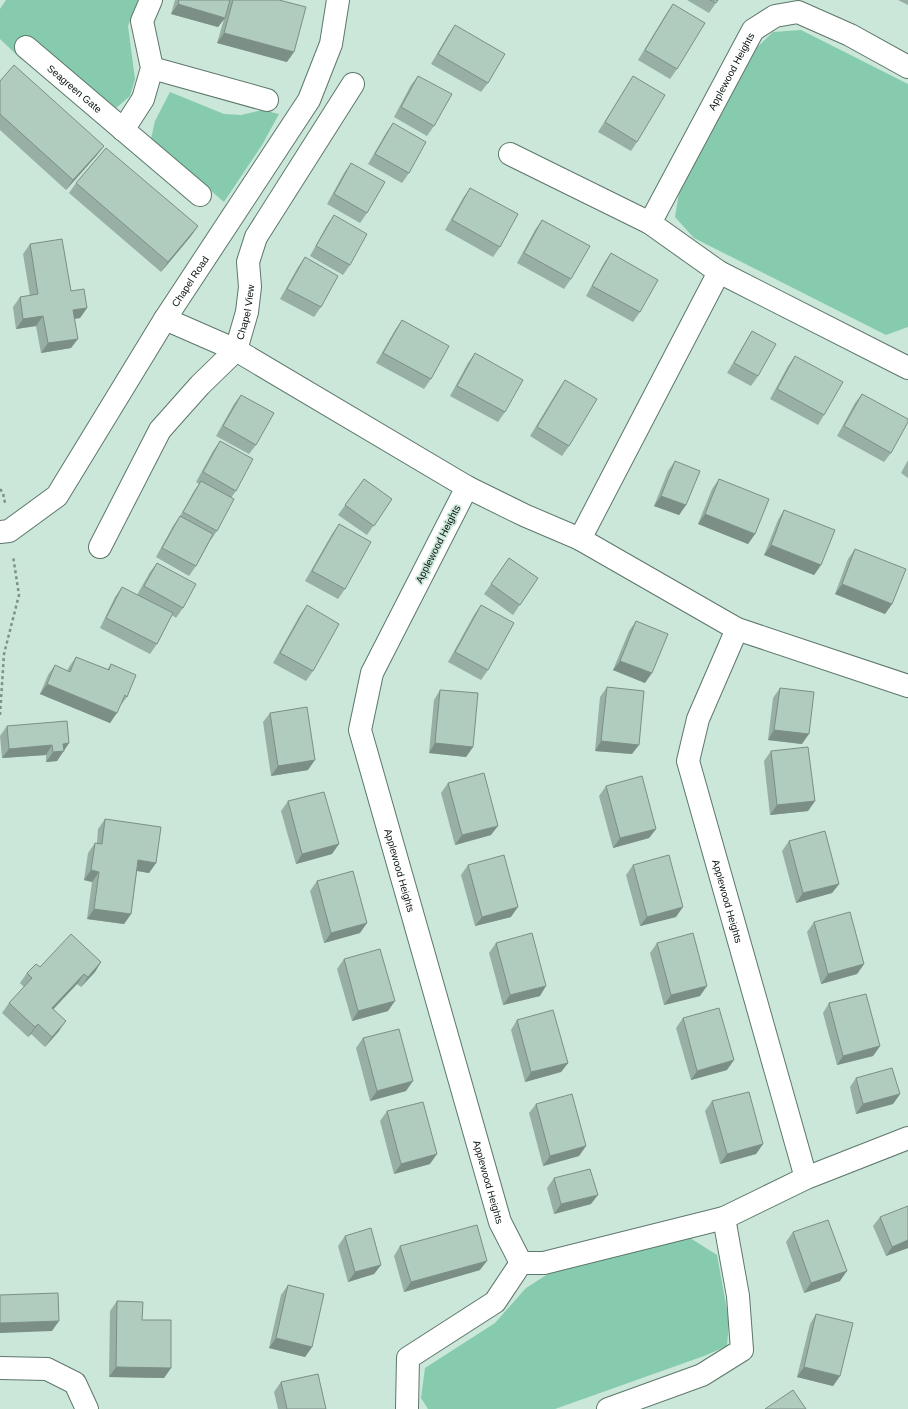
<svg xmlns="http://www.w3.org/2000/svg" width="908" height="1409" font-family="Helvetica,sans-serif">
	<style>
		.green { fill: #86cbad }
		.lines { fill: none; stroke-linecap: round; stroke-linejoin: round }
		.minor-casing { stroke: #5d776b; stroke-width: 24 }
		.path { stroke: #7d9288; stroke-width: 2.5; stroke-dasharray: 3 3; stroke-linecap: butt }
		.minor { stroke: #fff; stroke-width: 22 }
		.wall { fill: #97afa4 }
		.shaded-wall { fill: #7b8f86 }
		.building { fill: #b0ccbf; stroke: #7b8f86 }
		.labels { text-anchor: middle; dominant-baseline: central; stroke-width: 3.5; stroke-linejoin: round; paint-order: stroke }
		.street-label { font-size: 10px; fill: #09130e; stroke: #cae7d9 }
	</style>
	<rect width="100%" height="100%" fill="#cae7d9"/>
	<path class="green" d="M6,0H138L128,26L135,79L130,96L116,108L35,43L22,60L0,39V9Z
		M801,30L908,84V327L886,335L694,238L675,217L680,187L752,52L773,32Z
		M170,92L224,114L241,115L262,110L279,114L262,145L224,202L151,139L155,121Z
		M687,1236L717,1255L729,1321L727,1346L704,1356L555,1409H428L421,1398L425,1368L495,1323L526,1288L559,1267Z"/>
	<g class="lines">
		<g class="minor-casing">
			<g id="minor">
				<path id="s1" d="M26,47L200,195"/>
				<path d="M152,68L267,100"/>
				<path d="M123,130L143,99L152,68L142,21L151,0"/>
				<path d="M510,154L650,223L719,272L908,368"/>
				<path id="s2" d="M650,223L753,30L775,16L798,12L850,35L908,67"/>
				<path d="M165,319L236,350L467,487L526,516L580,539L737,629L908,686"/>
				<path id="s3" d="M467,487L372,673L360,730L500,1222L521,1263H544L724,1218L806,1178L908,1138"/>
				<path id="s4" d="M0,532L9,531L57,496L165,319L309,100L331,44L338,0"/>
				<path d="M580,539L719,272"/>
				<path id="s5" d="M100,547L160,430L200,385L236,350L247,312L250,287L248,262L256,237L353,84"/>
				<path id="s6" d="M737,629L698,719L688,761L806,1178"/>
				<path d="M0,1368L47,1369L75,1383L87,1409"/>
				<path d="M407,1409L408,1358L495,1302L521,1263"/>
				<path d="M608,1409L702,1375L742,1350L738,1296L724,1218"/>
			</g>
		</g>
		<path class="path" d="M0,489L3,493L5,503
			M0,715L4,654L19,595L13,556"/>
		<use href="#minor" class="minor"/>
	</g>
	<path class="wall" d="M175,0H279L287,62L217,43L224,19L218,27L171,14Z
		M687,0H718L709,13Z
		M898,0H908V5Z
		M673,4L677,69L670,79L638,60L666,14Z
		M455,25L488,83L481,92L431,64L448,35Z
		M418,76L434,126L427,136L394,117L411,85Z
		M633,76L637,142L631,151L598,132L627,86Z
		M0,81L104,146L97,155L66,190L0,130Z
		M393,123L409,173L402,183L368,164L386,133Z
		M351,163L367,213L360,223L327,204L344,173Z
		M76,183L198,226L191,236L161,272L69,193Z
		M470,188L500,247L493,257L445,230L463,198Z
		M334,215L350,265L343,275L310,256L327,225Z
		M542,220L571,279L564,289L517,263L535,230Z
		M30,244L87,308L80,318L74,319L71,348L41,353L36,326L16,329L13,307L20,297L30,296L23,254Z
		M611,253L640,312L633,322L586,296L604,263Z
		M305,257L321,307L314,317L280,299L298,267Z
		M402,320L431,379L424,389L376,363L395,330Z
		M752,331L758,376L751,386L727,373L746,341Z
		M475,353L505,412L498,422L450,396L468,363Z
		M795,356L824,415L818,425L770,399L788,366Z
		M565,380L569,446L562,456L530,436L558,390Z
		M862,394L891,453L884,462L837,436L855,403Z
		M241,395L256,445L249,454L216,436L234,404Z
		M220,441L236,491L231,498L217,531L210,541L196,566L189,576L156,557L173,526L180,516L194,491L199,484L196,482L213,451Z
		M908,460V478L901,473Z
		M675,461L686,505L679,515L654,506L668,471Z
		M364,479L392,499L367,535L338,515Z
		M719,479L755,534L748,544L698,524L712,489Z
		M784,510L821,565L814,575L764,555L778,520Z
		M339,524L345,589L338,599L305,581L332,534Z
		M855,549L892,604L885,614L835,594L848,559Z
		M509,558L538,578L513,615L484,594Z
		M157,563L183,608L176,618L172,615L157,644L150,654L100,628L115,597L122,587L137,595L150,572Z
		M307,605L313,671L306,681L273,663L300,615Z
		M481,605L488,670L481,680L448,662L474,615Z
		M636,621L645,683L613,670L629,631Z
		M76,657L107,670L111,664L127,697L120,706L110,723L40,694L48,675L55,665L67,671L69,667Z
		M607,687L632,754L595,751L600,697Z
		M780,688L802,744L768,740L773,698Z
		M440,690L473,747L466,757L429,753L434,700Z
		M270,713L308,770L271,776L263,722Z
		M7,726L69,743L57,761L46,762V755L2,758L0,736Z
		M771,751L815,801L808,811L770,815L764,761Z
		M448,783L491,835L455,845L441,793Z
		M606,786L656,829L649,838L613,848L599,796Z
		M288,801L332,854L296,864L281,811Z
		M105,819L156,863L149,873L137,871L131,914L124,924L87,919L92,882L84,880L88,853L95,843H97L98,829Z
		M789,841L839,884L832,893L796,903L782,851Z
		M468,865L511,917L475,926L461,875Z
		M633,865L676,917L640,926L626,875Z
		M317,881L360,933L324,943L310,891Z
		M814,922L864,964L857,974L821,984L807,932Z
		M496,943L540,996L503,1005L489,953Z
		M657,943L700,996L664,1005L650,953Z
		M344,959L388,1011L352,1021L337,969Z
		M101,962L95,972L81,987L77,984L53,1009L59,1031L45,1047L31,1034L28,1037L2,1013L9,1003L24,987L20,983L27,973L40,967Z
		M829,1003L880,1046L873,1056L837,1065L823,1013Z
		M683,1018L727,1070L691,1080L676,1028Z
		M517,1020L568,1063L561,1072L525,1082L511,1030Z
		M363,1038L406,1091L370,1101L356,1048Z
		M856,1078L900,1094L893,1104L856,1114L850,1087Z
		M712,1101L763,1144L756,1154L720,1164L705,1111Z
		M536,1104L586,1146L579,1156L543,1166L529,1113Z
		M387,1111L430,1164L394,1174L380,1121Z
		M554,1178L591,1204L554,1214L547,1188Z
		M880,1217L908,1248L886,1256L873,1226Z
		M793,1232L840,1281L804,1293L786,1242Z
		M345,1236L381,1265L374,1274L348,1282L338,1246Z
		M400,1246L480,1270L404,1292L394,1256Z
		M288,1285L312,1347L305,1357L269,1348L281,1295Z
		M117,1301L142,1320L171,1368L164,1378L109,1377L110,1311Z
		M816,1314L840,1376L833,1386L797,1377L810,1324Z
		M281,1382L326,1409H278L274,1392Z"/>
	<path class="shaded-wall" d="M178,4L225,18L218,27L171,14Z
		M224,33L294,52L287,62L217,43Z
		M104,146L97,155L66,190L73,180Z
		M198,226L191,236L161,272L168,262Z
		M87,308L80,318L66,320L73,310Z
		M43,316L36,326L16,329L23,319Z
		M78,339L71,348L41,353L48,343Z
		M661,496L686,505L679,515L654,506Z
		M705,514L755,534L748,544L698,524Z
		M771,545L821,565L814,575L764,555Z
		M842,584L892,604L885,614L835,594Z
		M620,661L652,673L645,683L613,670Z
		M47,684L117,713L110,723L40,694Z
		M774,730L809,734L802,744L768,740Z
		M601,741L639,745L632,754L595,751Z
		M69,743L57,761L46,762L53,752L63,744Z
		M435,743L473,747L466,757L429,753Z
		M52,745L46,755L2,758L9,749Z
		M315,760L308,770L271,776L278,766Z
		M815,801L808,811L770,815L777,805Z
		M498,826L491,835L455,845L462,835Z
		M656,829L649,838L613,848L620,838Z
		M339,844L332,854L296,864L302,854Z
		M138,860L156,863L149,873L132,870Z
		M91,870L99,872L92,882L84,880Z
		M839,884L832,893L796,903L803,893Z
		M518,907L511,917L475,926L482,917Z
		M683,907L676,917L640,926L647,917Z
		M94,909L131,914L124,924L87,919Z
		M367,923L360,933L324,943L331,933Z
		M101,962L95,972L81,987L88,977Z
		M864,964L857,974L821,984L828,974Z
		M84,974L77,984L45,1018L52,1008Z
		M546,986L540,996L503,1005L510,995Z
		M707,986L700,996L664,1005L671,995Z
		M395,1001L388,1011L352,1021L358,1011Z
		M66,1021L59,1031L45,1047L52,1037Z
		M38,1024L31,1034L28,1037L35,1027Z
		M880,1046L873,1056L837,1065L843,1056Z
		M734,1060L727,1070L691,1080L697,1071Z
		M568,1063L561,1072L525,1082L531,1072Z
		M413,1081L406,1091L370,1101L377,1091Z
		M900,1094L893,1104L856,1114L863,1104Z
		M763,1144L756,1154L720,1164L727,1154Z
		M586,1146L579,1156L543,1166L550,1156Z
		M437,1154L430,1164L394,1174L401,1164Z
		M598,1195L591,1204L554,1214L561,1204Z
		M908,1240V1248L886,1256L892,1247Z
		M487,1261L480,1270L404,1292L411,1282Z
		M381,1265L374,1274L348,1282L355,1272Z
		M847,1271L840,1281L804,1293L811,1283Z
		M59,1321L52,1331L0,1333V1323Z
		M276,1338L312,1347L305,1357L269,1348Z
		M116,1367L171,1368L164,1378L109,1377Z
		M804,1367L840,1376L833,1386L797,1377Z"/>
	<path class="building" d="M179,0H230L225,18L178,4Z
		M233,0H279L306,7L294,52L224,33Z
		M710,0H718L716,3Z
		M673,4L705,23L677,69L645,50Z
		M455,25L505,54L488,83L438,54Z
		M14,65L104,146L73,180L0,114V81Z
		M418,76L452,94L434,126L401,107Z
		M633,76L665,95L637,142L605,122Z
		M393,123L426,142L409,173L375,154Z
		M106,148L198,226L168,262L76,183Z
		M351,163L385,182L367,213L334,194Z
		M470,188L518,214L500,247L452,220Z
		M334,215L367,234L350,265L316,246Z
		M542,220L590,246L571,279L524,253Z
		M62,239L71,291L84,289L87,308L73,310L78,339L48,343L43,316L23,319L20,297L38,294L30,244Z
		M611,253L658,280L640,312L592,286Z
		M305,257L338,276L321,307L287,289Z
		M402,320L449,346L431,379L383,353Z
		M752,331L776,344L758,376L734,363Z
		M475,353L523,380L505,412L457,386Z
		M795,356L843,382L824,415L777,389Z
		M565,380L597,399L569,446L537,427Z
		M862,394L908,419V422L891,453L844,426Z
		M241,395L274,413L256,445L223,426Z
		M220,441L253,459L236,491L203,472Z
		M675,461L700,471L686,505L661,496Z
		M364,479L392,499L374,526L345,505Z
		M719,479L769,499L755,534L705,514Z
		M201,481L234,499L217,531L183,512Z
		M784,510L835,530L821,565L771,545Z
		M180,516L213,534L196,566L162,548Z
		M339,524L371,542L345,589L312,571Z
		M855,549L906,569L892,604L842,584Z
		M509,558L538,578L520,605L491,584Z
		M157,563L196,584L183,608L144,586Z
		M122,587L173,613L157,644L106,618Z
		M307,605L339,624L313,671L280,653Z
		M481,605L514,623L488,670L455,652Z
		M636,621L668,634L652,673L620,661Z
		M76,657L109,670L111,664L136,675L127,697L125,695L117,713L47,684L55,665L70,672Z
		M607,687L644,691L639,745L601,741Z
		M780,688L814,692L809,734L774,730Z
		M440,690L478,693L473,747L435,743Z
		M307,707L315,760L278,766L270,713Z
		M67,721L69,743L63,744L64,751L53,752L52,745L9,749L7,726Z
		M808,747L815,801L777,805L771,751Z
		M484,773L498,826L462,835L448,783Z
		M642,776L656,829L620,838L606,786Z
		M324,792L339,844L302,854L288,801Z
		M105,819L161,827L156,863L138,860L131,914L94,909L99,872L91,870L95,843L102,844Z
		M825,831L839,884L803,893L789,841Z
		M504,855L518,907L482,917L468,865Z
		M669,855L683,907L647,917L633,865Z
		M353,871L367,923L331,933L317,881Z
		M850,912L864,964L828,974L814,922Z
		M532,933L546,986L510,995L496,943Z
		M693,933L707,986L671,995L657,943Z
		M71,934L101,962L88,977L84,974L52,1008L66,1021L52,1037L38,1024L35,1027L9,1003L32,978L27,973L36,964L40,967Z
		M380,949L395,1001L358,1011L344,959Z
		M866,994L880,1046L843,1056L829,1003Z
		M719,1008L734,1060L697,1071L683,1018Z
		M553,1010L568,1063L531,1072L517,1020Z
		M399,1029L413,1081L377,1091L363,1038Z
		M892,1068L900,1094L863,1104L856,1078Z
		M749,1092L763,1144L727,1154L712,1101Z
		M572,1094L586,1146L550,1156L536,1104Z
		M423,1102L437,1154L401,1164L387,1111Z
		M590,1169L598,1195L561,1204L554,1178Z
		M908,1206V1240L892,1247L880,1217Z
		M828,1220L847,1271L811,1283L793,1232Z
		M477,1225L487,1261L411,1282L400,1246Z
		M371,1228L381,1265L355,1272L345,1236Z
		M288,1285L324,1294L312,1347L276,1338Z
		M58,1293L59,1321L0,1323V1295Z
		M117,1301L143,1302L142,1320H171V1368L116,1367Z
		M816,1314L853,1323L840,1376L804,1367Z
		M318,1374L326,1409H287L281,1382Z
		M793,1390L806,1409H765Z"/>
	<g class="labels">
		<g class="street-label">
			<text stroke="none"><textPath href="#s2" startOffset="172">Applewood Heights</textPath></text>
			<text stroke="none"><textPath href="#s1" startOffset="64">Seagreen Gate</textPath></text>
			<text stroke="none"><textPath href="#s4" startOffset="321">Chapel Road</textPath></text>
			<text stroke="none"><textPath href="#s5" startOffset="281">Chapel View</textPath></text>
			<text transform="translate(438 544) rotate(-63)">Applewood Heights</text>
			<text stroke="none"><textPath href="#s3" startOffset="413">Applewood Heights</textPath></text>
			<text stroke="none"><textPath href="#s6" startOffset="287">Applewood Heights</textPath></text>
			<text stroke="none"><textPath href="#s3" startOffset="737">Applewood Heights</textPath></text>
		</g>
	</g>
</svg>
